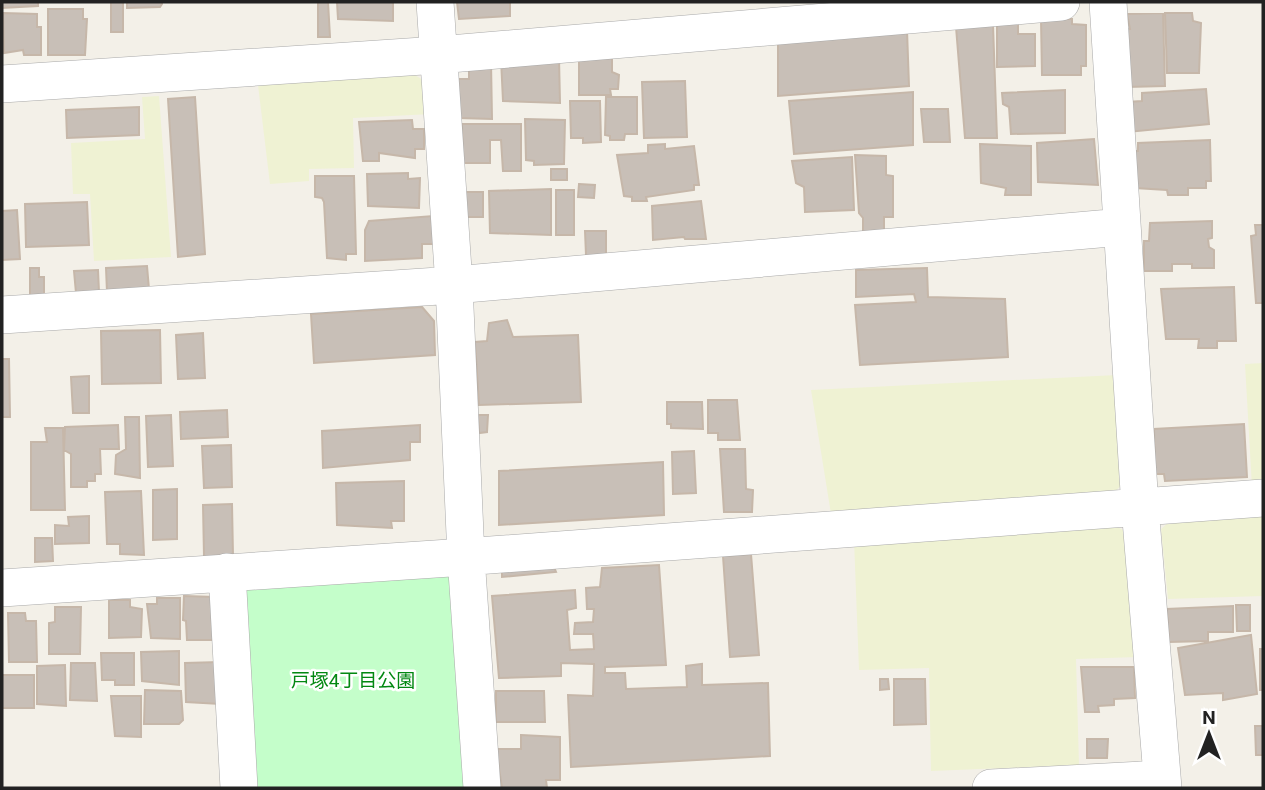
<svg xmlns="http://www.w3.org/2000/svg" width="1265" height="790" font-family="Roboto,'Noto Sans JP',sans-serif">
	<style>
		.farmland { fill: #eff2d3 }
		.park { fill: #c4feca }
		.building { fill: #c8bfb7; stroke: #c6b7a9; stroke-width: 2 }
		.lines { fill: none; stroke-linecap: round; stroke-linejoin: round }
		.street-casing { stroke: #a9a9a9; stroke-width: 38 }
		.street { stroke: #fff; stroke-width: 37 }
		.labels { text-anchor: middle; dominant-baseline: central; stroke-width: 5; stroke-linejoin: round; paint-order: stroke }
		.park-label { font-size: 19px; fill: #038812; stroke: #fff }
	</style>
	<rect width="100%" height="100%" fill="#f3f0e8"/>
	<path class="farmland" d="M407,71L429,83L431,114L353,118L354,168L309,169V181L270,184L258,85Z
		M159,96L171,257L94,261L90,194H73L71,143L145,139L142,97Z
		M1263,363V486L1252,487L1245,364Z
		M1117,375L1127,480L1107,499L832,520L811,390Z
		M1263,514V596L1168,599L1161,529L1175,517Z
		M1111,523L1129,534L1138,657L1076,659L1079,765L931,771L929,668L859,670L854,540Z"/>
	<path class="park" d="M439,566L457,587L466,788H247L238,590Z"/>
	<path class="building" d="M2,2H38V6L2,8Z
		M111,2H123V32H111Z
		M127,2H162V4L160,7L127,8Z
		M318,2H328L330,37H318Z
		M337,2H393V21L338,19Z
		M457,2H510V16L459,19Z
		M48,9H83V19H87L85,55H48Z
		M3,13L37,14V27H41V55H24L23,50L4,53Z
		M1163,13L1165,86L1127,87L1122,29H1130L1127,14Z
		M1165,13H1192L1193,21L1201,23L1199,73H1167Z
		M1041,19H1072V24L1086,25V66H1081V75H1042Z
		M997,21H1018V34H1035V66L997,67Z
		M993,25L997,138H965L956,27Z
		M907,30L909,86L778,96V41Z
		M612,57V72L619,75L618,89H610L611,95H579V59Z
		M559,58L560,103L503,101L501,59Z
		M469,61L491,62L492,119L459,118L457,79H469Z
		M685,81L687,137L644,138L642,82Z
		M1206,89L1209,124L1128,132L1127,102L1142,101V93Z
		M1065,90V133L1011,134L1009,107L1003,104L1002,93Z
		M913,92V145L794,154L789,101Z
		M195,97L205,254L178,257L168,99Z
		M606,97H637V134H625L624,140H610V136L605,135Z
		M570,101H600L601,142L583,143V138H571Z
		M139,107V135L67,138L66,110Z
		M921,109H948L950,142H924Z
		M525,119L565,120L564,164L534,165V161L526,160Z
		M412,120L413,129H424V149H415V158L379,153V161H363L359,122Z
		M462,124H521V171H503L501,140H490V163H463Z
		M1094,139L1098,185L1038,182L1037,143Z
		M1210,140L1211,181H1206V188H1188V195H1168L1167,190L1135,188L1129,151H1138V143Z
		M665,144V149L694,146L699,185H694V190L646,197L647,201H632V197L624,196L617,155L648,153V145Z
		M980,144L1031,146V195H1005L1006,188L981,183Z
		M855,155L886,156V175L893,176V217H884V231H863V218L859,213Z
		M852,157L854,210L805,212L804,187L796,183L792,161Z
		M551,169H567V180H551Z
		M408,173V179L420,178L419,208L368,206L367,174Z
		M315,176H354L356,254H346V260L327,258L324,202L322,198L315,197Z
		M579,184L595,185L594,198L578,197Z
		M551,189V235L490,233L489,191Z
		M556,190H574V235H556Z
		M465,192H483V217H465Z
		M701,201L706,239H685L684,237L653,240L652,206Z
		M87,202L89,245L26,247L25,204Z
		M17,210L20,259L2,260V211Z
		M433,216L434,244H422V258L365,261V230L369,221Z
		M1212,221V238L1208,239L1209,247L1214,250V268H1192V264H1172V271H1144V241H1149L1150,223Z
		M1255,225H1263V303H1256L1251,236L1256,235Z
		M585,231H606V255H586Z
		M147,266L149,289L107,292L106,268Z
		M30,268H39V277H44V297L30,298Z
		M927,268L928,297L1005,299L1008,357L860,365L855,305L916,302L914,294L856,297V270Z
		M98,270L99,292L76,293L74,271Z
		M1234,287L1236,341H1217V348H1198L1199,339H1166L1161,289Z
		M422,307L434,321L435,355L314,363L311,314Z
		M507,320L513,337L578,335L581,402L479,405L475,342L487,341L489,323Z
		M160,330L161,383L102,384L101,331Z
		M203,333L205,378L178,379L176,335Z
		M2,359H9L10,417H2Z
		M89,376V413H73L71,377Z
		M708,400H737L740,440H718V433H708Z
		M667,402H702L703,429L671,428V424H667Z
		M227,410L228,437L181,439L180,412Z
		M171,415L173,466L148,467L146,416Z
		M478,415H488L487,432L479,433Z
		M125,417H139L140,478L115,474L116,455L126,449Z
		M1244,424L1247,477L1165,481L1164,474H1155L1154,429Z
		M118,425L119,449H100L101,474H95V481H87V487H71V454L64,450L65,427Z
		M420,425V442H410V460L323,468L322,431Z
		M45,428H63L65,510H31V442H47Z
		M231,445L232,487L204,488L202,446Z
		M720,449H745L746,489L753,490L752,512H724Z
		M694,451L696,493L673,494L672,452Z
		M663,462L664,515L499,525V471Z
		M404,481V521H391L392,528L337,525L336,483Z
		M177,489V539L153,540V490Z
		M141,491L144,555L120,554V544H107L105,492Z
		M232,504L233,556H204L203,505Z
		M89,516V543L55,544V525L69,526L68,517Z
		M35,538H52L53,561L35,562Z
		M751,554L759,655L730,657L723,556Z
		M659,565L666,665L605,667V673H625L626,689L687,687L686,666L702,664V685L768,683L770,756L571,767L568,695L593,696L594,664L561,663V676L499,678L492,596L575,590L576,608L567,610L570,650L594,649L593,634H574L575,623L593,622L594,609H587L586,588L600,587L602,568Z
		M554,567L556,572L502,577V571Z
		M184,596L215,597L216,640H187L186,621L183,620Z
		M157,598H180V639L151,638L147,604H157Z
		M109,600H130V607L142,609L141,637L109,638Z
		M1236,605H1250V631H1237Z
		M1233,606V632H1208V641L1169,642L1167,609Z
		M55,607H81L80,654H49V623L55,622Z
		M8,613H25L26,621H36L37,662H9Z
		M1251,635L1257,694L1223,700V693L1185,695L1178,648Z
		M1260,649H1263V690H1260Z
		M179,651V685L142,681L141,652Z
		M101,653H134V685H115V680H102Z
		M220,662V704L186,702L185,663Z
		M71,663H95L97,701L70,700Z
		M65,665L66,706L37,704V666Z
		M1081,667H1134L1135,698L1114,699V705L1098,706L1099,712H1085Z
		M2,675H34V708H2Z
		M880,679H888L889,689L880,690Z
		M894,679H925L926,724L894,725Z
		M145,690L181,691L183,720L179,724H144Z
		M496,691H544L545,722H496Z
		M111,696H141V737L115,736Z
		M1255,726H1263V755H1256Z
		M521,735L560,737V780H546L547,788H502L496,749H521Z
		M1087,739H1108L1107,758H1087Z"/>
	<g class="lines">
		<g class="street-casing">
			<path id="street" d="M435,2L454,285L466,557L482,788
				M1108,2L1140,507L1163,788
				M2,84L438,55L1061,2
				M2,315L454,285L1122,227
				M227,572L239,788
				M2,588L450,558L1263,498
				M991,788L1162,779"/>
		</g>
		<use href="#street" class="street"/>
	</g>
	<g class="labels">
		<g class="park-label">
			<text x="353" y="680">戸塚4丁目公園</text>
		</g>
	</g>
	<rect width="1265" height="790" fill="none" stroke="#222222" stroke-width="7"/>
	<g transform="translate(1209 734)" stroke="#ffffff" stroke-width="5" paint-order="stroke">
	<path d="M0-5L12 26L0 18L-12 26Z" fill="#222222"/>
	<text y="-10" font-size="19" font-weight="bold" text-anchor="middle" fill="#222222">N</text>
	</g>
</svg>
